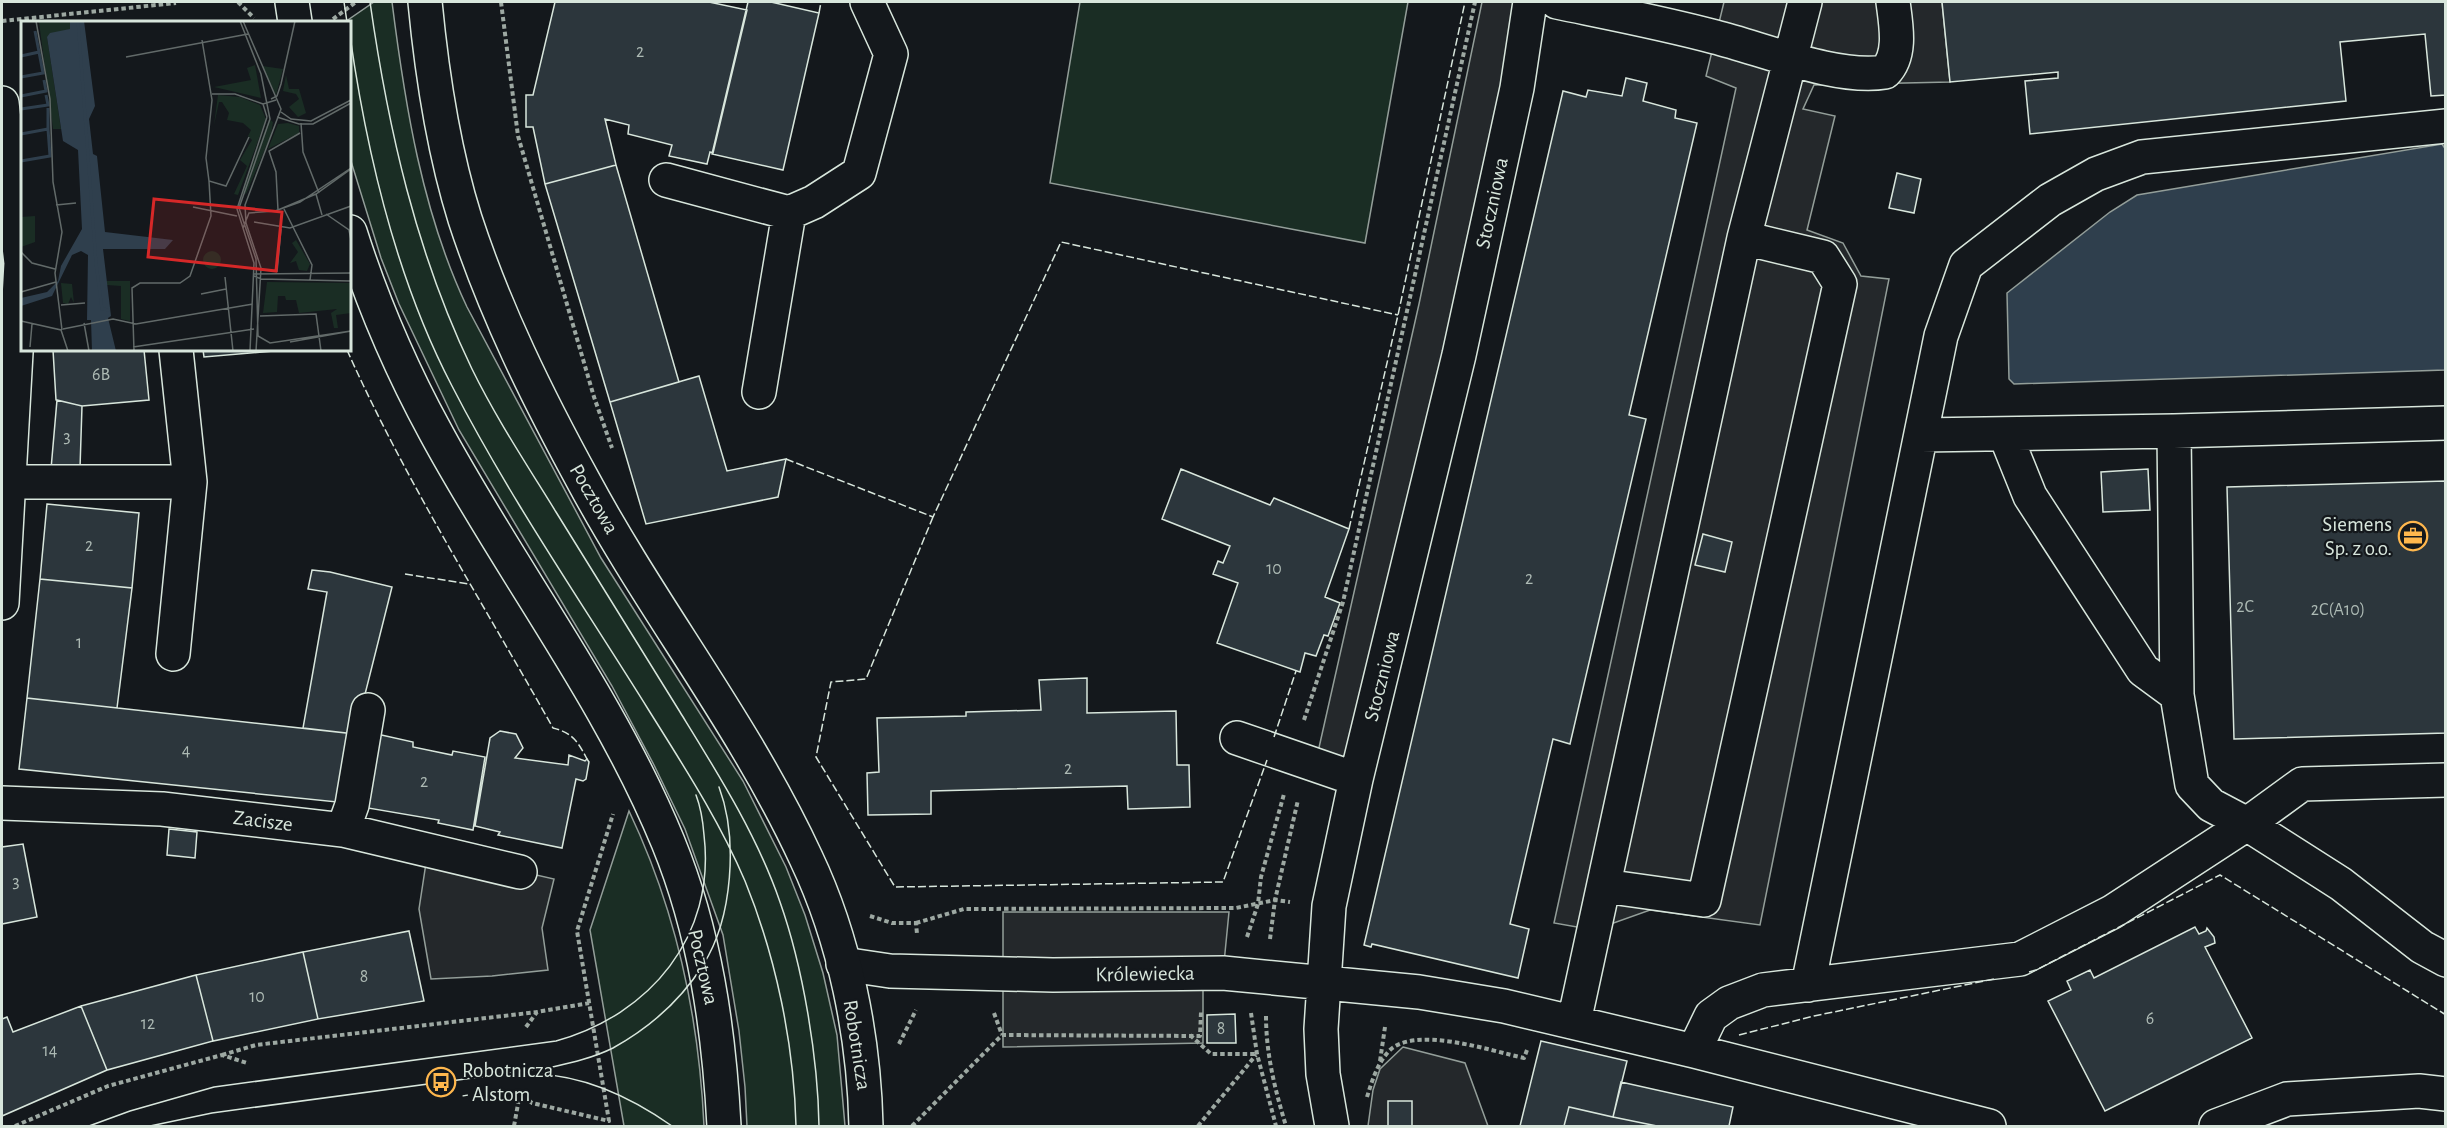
<svg xmlns="http://www.w3.org/2000/svg" width="2447" height="1128" font-family="'Alegreya Sans',sans-serif">
	<style>
		.green { fill: #1a2d24; stroke: #939e99; stroke-width: 1.5 }
		.parking { fill: #24282b; stroke: #939e99; stroke-width: 1.5 }
		.water { fill: #2f3f4d; stroke: #939e99; stroke-width: 1.5 }
		.building { fill: #2c363c; stroke: #d8e6dc; stroke-width: 1.5 }
		.lines { fill: none; stroke-linecap: round; stroke-linejoin: round }
		.minor-casing { stroke: #d8e6dc; stroke-width: 36 }
		.major-casing { stroke: #d8e6dc; stroke-width: 36 }
		.path { stroke: #9da8a2; stroke-width: 4; stroke-dasharray: 4.5 3; stroke-linecap: butt }
		.minor { stroke: #14181c; stroke-width: 33 }
		.major { stroke: #14181c; stroke-width: 33 }
		.tram { stroke: #d8e6dc; stroke-width: 1.5 }
		.fence { stroke: #d8e6dc; stroke-width: 1.5; stroke-dasharray: 8 3; stroke-linecap: butt }
		.labels { text-anchor: middle; dominant-baseline: central; stroke-width: 4.5; stroke-linejoin: round; paint-order: stroke }
		.number-label { font-size: 18px; fill: #adbab4 }
		.street-label { font-size: 21px; fill: #d8e6dc; stroke: #14181c }
		.poi-label { font-size: 21px; fill: #d8e6dc; stroke: #14181c; text-anchor: end }
		.inset-river { fill: none; stroke: #2f3f4d; stroke-width: 3 }
		.inset-road { fill: none; stroke: #626a69; stroke-width: 1.5 }
		.view { fill: #d62828; fill-opacity: 0.15; stroke: #d62828; stroke-width: 3 }
		.inset-edge { fill: none; stroke: #d8e6dc; stroke-width: 3 }
	</style>
	<rect width="100%" height="100%" fill="#14181c"/>
	<path class="green" d="M374,2H392C405,105 422,212 467,307L601,558L743,781L786,867L805,915L823,973L837,1035L845,1126H747L745,1087L739,1031L723,935L685,829L654,765L612,686L459,430L399,304L381,258L350,158V22H345Z
		M1080,2H1408L1365,243L1050,183Z
		M629,811C676,910 699,1017 704,1126H624L590,930Z"/>
	<path class="parking" d="M1482,2H1530L1361,761L1318,752L1419,304Z
		M1724,2H1942L1950,82L1814,85L1803,109L1835,116L1807,230L1843,243L1861,276L1889,279L1760,925L1650,910L1594,930L1554,923L1736,88L1706,76Z
		M428,850L554,879L542,928L548,970L492,976L431,979L419,909Z
		M1003,912H1229L1223,973H1203V1043L1003,1047Z
		M1403,1047L1465,1063L1488,1126H1368L1373,1090L1380,1069Z"/>
	<path class="water" d="M2442,144L2446,150L2445,370L2014,384L2009,379L2007,293L2110,212L2137,195Z"/>
	<path class="building" d="M555,2H709L747,10L713,153L710,152L707,164L669,156L672,145L628,134L629,125L605,119L616,165L545,184L533,127H526V95H533Z
		M748,2H771L819,13L783,170L712,154Z
		M1942,2H2446V95L2431,96L2425,34L2340,42L2346,101L2030,134L2025,81L2058,78V72L1950,82Z
		M1626,78L1647,83L1643,101L1676,110L1675,118L1697,123L1629,415L1646,419L1570,744L1553,739L1510,924L1529,929L1518,978L1372,944L1371,947L1364,945L1563,91L1586,97L1588,90L1622,96Z
		M616,165L679,382L610,402L545,184Z
		M1897,173L1921,179L1914,213L1889,208Z
		M53,350H144L149,400L82,406L56,400Z
		M203,350H285L204,357Z
		M699,376L727,471L786,459L778,497L646,524L610,402Z
		M57,400L82,406L80,468L51,469Z
		M1181,469L1270,505L1274,498L1349,529L1325,597L1340,603L1328,636L1324,635L1316,656L1305,653L1300,672L1217,643L1238,583L1213,574L1218,561L1223,563L1230,546L1162,519Z
		M2148,469L2150,510L2103,512L2101,472Z
		M2446,481V733L2234,739L2227,487Z
		M47,504L139,513L132,588L40,579Z
		M1703,534L1732,542L1725,572L1695,565Z
		M312,570L330,572L392,587L355,734L303,728L327,592L308,589Z
		M40,579L132,588L117,708L27,698Z
		M1087,678V713L1176,711L1177,765H1189L1190,807L1128,809L1127,786L931,791V814L868,815L867,773L879,772L877,718L966,716V712L1041,710L1039,680Z
		M27,698L355,734L337,802L19,769Z
		M500,731L516,734L523,748L515,758L568,765L569,755L585,761L587,759L589,762L586,779L583,781L576,779L562,848L498,835L500,832L475,826L490,738Z
		M377,734L413,742V747L452,755L453,751L485,757L473,830L438,823L439,820L362,807Z
		M169,829L197,832L195,858L167,855Z
		M23,844L37,917L2,924V847Z
		M2195,927L2199,934L2206,931L2207,928L2214,937L2215,943L2205,947L2252,1038L2105,1111L2048,1001L2071,990L2067,981L2090,970L2094,978Z
		M409,931L424,1001L318,1019L303,952Z
		M303,952L318,1019L213,1041L196,975Z
		M196,975L213,1041L107,1070L81,1006Z
		M81,1006L107,1070L2,1116V1019L7,1017L13,1032Z
		M1235,1014L1236,1043H1207V1015Z
		M1541,1041L1627,1061L1613,1117L1569,1107L1564,1126H1520Z
		M1621,1082L1733,1107L1729,1126H1657L1613,1117Z
		M1388,1101H1412V1126H1388Z
		M1569,1107L1613,1117L1657,1126H1564Z"/>
	<g class="lines">
		<g class="minor-casing">
			<path id="minor" d="M1557,2C1610,13 1663,23 1715,37C1763,49 1837,80 1885,72C1902,55 1896,25 1893,2
				M2,103L21,263L2,603
				M666,180L789,213L814,202L859,173L891,54L867,2
				M759,392L789,213
				M2174,431L2177,695L2192,785L2211,805L2247,824L2302,784L2446,780
				M2005,434L2030,496L2143,670L2177,695
				M1921,435L2174,431L2446,423
				M10,482H190
				M173,654L190,482L176,350
				M1237,738L1356,779
				M2,803L162,809L343,830L520,872
				M343,830L352,805L368,710
				M1604,886L1704,900L1840,284L1823,257L1744,238
				M843,964L890,971L1053,975L1223,973L1419,992L1504,1006L1694,1051L1989,1126
				M1808,985L1941,336L1966,265L2050,200L2096,174L2142,157L2446,126
				M1574,1022L1744,238L1805,2
				M1694,1051L1711,1016L1729,1003L1763,990L2020,959L2112,912L2247,824L2341,884L2422,947L2446,960
				M1332,1126L1323,1074L1321,1029L1329,906L1356,779L1459,355L1517,88L1530,2
				M2216,1126L2287,1099L2419,1091L2446,1094"/>
		</g>
		<g class="major-casing">
			<path id="major" d="M292,2L295,22
				M425,2C432,75 443,149 465,219C495,311 538,398 584,482C653,610 745,726 806,858C845,940 864,1036 866,1126
				M350,232C372,301 400,367 435,431C510,570 608,696 668,842C705,932 719,1030 724,1126"/>
		</g>
		<path class="path" d="M238,2L254,18
			M501,2L518,136L594,397L612,448
			M333,19L356,2
			M2,21L176,3
			M1304,720L1343,602L1475,2
			M870,916L892,923H916L917,934
			M916,923L964,909L1236,908L1275,900L1290,902
			M1247,937L1258,904L1261,877L1284,794
			M1270,939L1275,900L1298,800
			M994,1013L1002,1035
			M1251,1013L1257,1054L1276,1126
			M1266,1016C1266,1054 1275,1090 1286,1126
			M526,1027L537,1012L589,1003
			M1190,1035L1211,1054H1256
			M899,1044L916,1010
			M222,1055L256,1045L537,1012
			M1380,1061L1385,1027
			M1367,1097C1372,1081 1377,1064 1389,1051C1414,1025 1492,1051 1524,1058L1527,1050
			M253,1125V1126
			M15,1126L108,1086L222,1055L247,1063
			M514,1126L520,1093L532,1103L609,1121L577,931L613,814
			M912,1126L1002,1035L1200,1036L1201,1012
			M1198,1126L1256,1055"/>
		<use href="#minor" class="minor"/>
		<use href="#major" class="major"/>
		<path class="tram" d="M344,2L347,22
			M370,2C388,128 416,253 472,369C496,418 527,465 556,512C597,579 639,645 680,712C717,772 757,835 780,902C803,967 818,1058 819,1126
			M350,36C367,155 396,279 452,386C509,497 582,603 648,709C683,765 719,820 745,881C776,957 794,1044 796,1126
			M537,1074C587,1076 632,1098 672,1126
			M89,1126L130,1111L214,1087L556,1041C650,1015 716,936 704,835C703,822 701,808 696,795
			M150,1126L212,1113L548,1068C570,1063 593,1058 613,1048C649,1028 681,1000 703,965C733,918 738,838 719,787"/>
		<path class="fence" d="M819,13L821,2
			M285,350H296
			M347,350C406,482 483,603 553,728C573,733 578,742 587,759
			M786,459L933,517L1061,242L1398,315
			M933,517L866,679L831,682L816,757L895,887L1223,882L1267,760
			M1349,529L1398,315L1465,2
			M405,574L469,584
			M1274,737L1296,671
			M2029,972L2036,970L2220,875L2446,1015
			M1739,1035L1814,1016L1994,979"/>
	</g>
	<defs>
		<g id="office-ring" transform="scale(1.5)"><circle r="9.5" fill="#14181c" stroke="#ffb74d" stroke-width="1.5"/><path d="M-6-3h4V-5.5h4V-3h4V5H-6ZM-1-4.5V-3h2v-1.5ZM-6 0V1H6V0Z" fill="#ffb74d"/></g>
		<g id="bus-ring" transform="scale(1.5)"><circle r="9.5" fill="#14181c" stroke="#ffb74d" stroke-width="1.5"/><path d="M-5-6H5V4H4V6H2V4H-2V6H-4V4H-5ZM-3.5-4V0h7V-4ZM-3.5 1.2v1.5H-2V1.2ZM2 1.2v1.5H3.5V1.2Z" fill="#ffb74d"/></g>
	</defs>
	<g fill-rule="evenodd">
		<use href="#office-ring" x="2413" y="536"/>
		<use href="#bus-ring" x="441" y="1082"/>
	</g>
	<g class="labels">
		<g class="number-label">
			<text x="640" y="52">2</text>
			<text x="101" y="375">6B</text>
			<text x="67" y="437">3</text>
			<text x="89" y="546">2</text>
			<text x="1274" y="569">10</text>
			<text x="1529" y="579">2</text>
			<text x="2245" y="607">2C</text>
			<text x="2338" y="610">2C(A10)</text>
			<text x="79" y="643">1</text>
			<text x="186" y="751">4</text>
			<text x="1068" y="769">2</text>
			<text x="424" y="782">2</text>
			<text x="16" y="882">3</text>
			<text x="364" y="977">8</text>
			<text x="257" y="997">10</text>
			<text x="2150" y="1019">6</text>
			<text x="148" y="1024">12</text>
			<text x="1221" y="1029">8</text>
			<text x="50" y="1051">14</text>
		</g>
		<g class="street-label">
			<text transform="translate(1492 203) rotate(-78)">Stoczniowa</text>
			<text transform="translate(594 499) rotate(60)">Pocztowa</text>
			<text transform="translate(1382 676) rotate(-76)">Stoczniowa</text>
			<text transform="translate(263 821) rotate(7)">Zacisze</text>
			<text transform="translate(703 967) rotate(77)">Pocztowa</text>
			<text transform="translate(1145 974) rotate(-1)">Królewiecka</text>
			<text transform="translate(857 1045) rotate(81)">Robotnicza</text>
		</g>
		<g class="poi-label">
			<text x="2392" y="524">Siemens<tspan x="2392" dy="24">Sp. z o.o.</tspan></text>
			<text x="462" y="1070" text-anchor="start">Robotnicza<tspan x="462" dy="24">- Alstom</tspan></text>
		</g>
	</g>
	<g transform="translate(21 21)">
		<rect width="330" height="330" fill="#14181c"/>
		<path d="M49,0V8L26,16L40,108H32L18,1ZM234,44L240,77L193,66L230,59L226,47ZM241,45L262,48L255,74ZM265,54L268,68H278L285,92L277,96L268,86L278,78L275,73L262,70ZM197,74L219,76L239,84L245,98L217,174L213,173L226,145L219,139L231,119L227,115L230,109L222,102L206,99L208,92L201,81H198L193,104ZM248,98L252,101L250,114L225,173L221,171ZM267,102L278,105V112L247,128L257,103ZM14,195V221L0,226V196ZM275,219L289,243L286,250L278,249L275,240L269,242L277,231L271,222ZM182 239a9 9 0 1 1 18 0a9 9 0 1 1-18 0ZM85,260H109V300L100,298V265L86,264ZM246,261L330,262V292L315,294L317,307H313L310,292L316,288L278,292L275,279H265L264,275H257L256,291L242,292ZM40,262L51,263L53,282L50,276L47,283L42,282Z" fill="#1a2d24"/>
		<path d="M49,0H63L74,85L68,98L72,133L76,135L84,211L152,219L144,228H82L90,295L87,297L95,330H71L70,299H66L67,234L60,230L51,234L31,275L0,285V277L26,271L37,260L40,245L61,208L57,129L42,120L26,16L29,12L49,8Z" fill="#2f3f4d"/>
		<path class="inset-river" d="M57,0L75,242L81,288L89,289M0,35L18,31L14,10M0,56L22,52L18,31M0,75L25,70L23,59M0,88L27,84L25,74M0,113L27,108V87M0,140L29,135L27,108"/>
		<path class="inset-road" d="M15,0L29,78L32,161L41,211L34,252L41,309M219,0L240,53L249,98L218,187L235,238L237,315L249,322L330,310M222,0L260,88L224,184L225,202L240,247L235,330M181,19L191,79L185,137L188,160L205,165L228,116M105,36L227,13M191,73H214L242,83M250,78L256,75L260,63L274,0M260,91L270,98L290,100L330,79M246,96L242,83L255,79M256,96L278,103H292L330,82M280,102L282,131L298,172M279,112L248,130L255,151L257,189L295,173L330,148M295,173L301,194M35,184L55,182M172,186L216,195M263,188L291,244L289,259M305,193L328,209L330,219M233,201L269,207L330,185M222,207L228,192L254,190L279,181L330,147M0,231L11,242L34,248M256,251L260,208M233,253L330,252M233,255L240,258L330,260M204,256L212,330M0,271L35,261M180,273L205,268M40,284L64,282M239,295L295,293L300,330M0,300L40,309L47,330M63,302L68,330M42,308L92,298L115,303L232,283M269,321L330,310M9,326L11,303M112,326L233,308M113,330L111,267L119,262H159L169,255L190,195L188,160M229,330L233,242L216,188L246,96"/>
		<path class="view" d="M133,178L261,191L255,250L127,236Z"/>
		<rect width="330" height="330" class="inset-edge"/>
	</g>
	<rect width="2447" height="1128" fill="none" stroke="#d8e6dc" stroke-width="6"/>
</svg>
